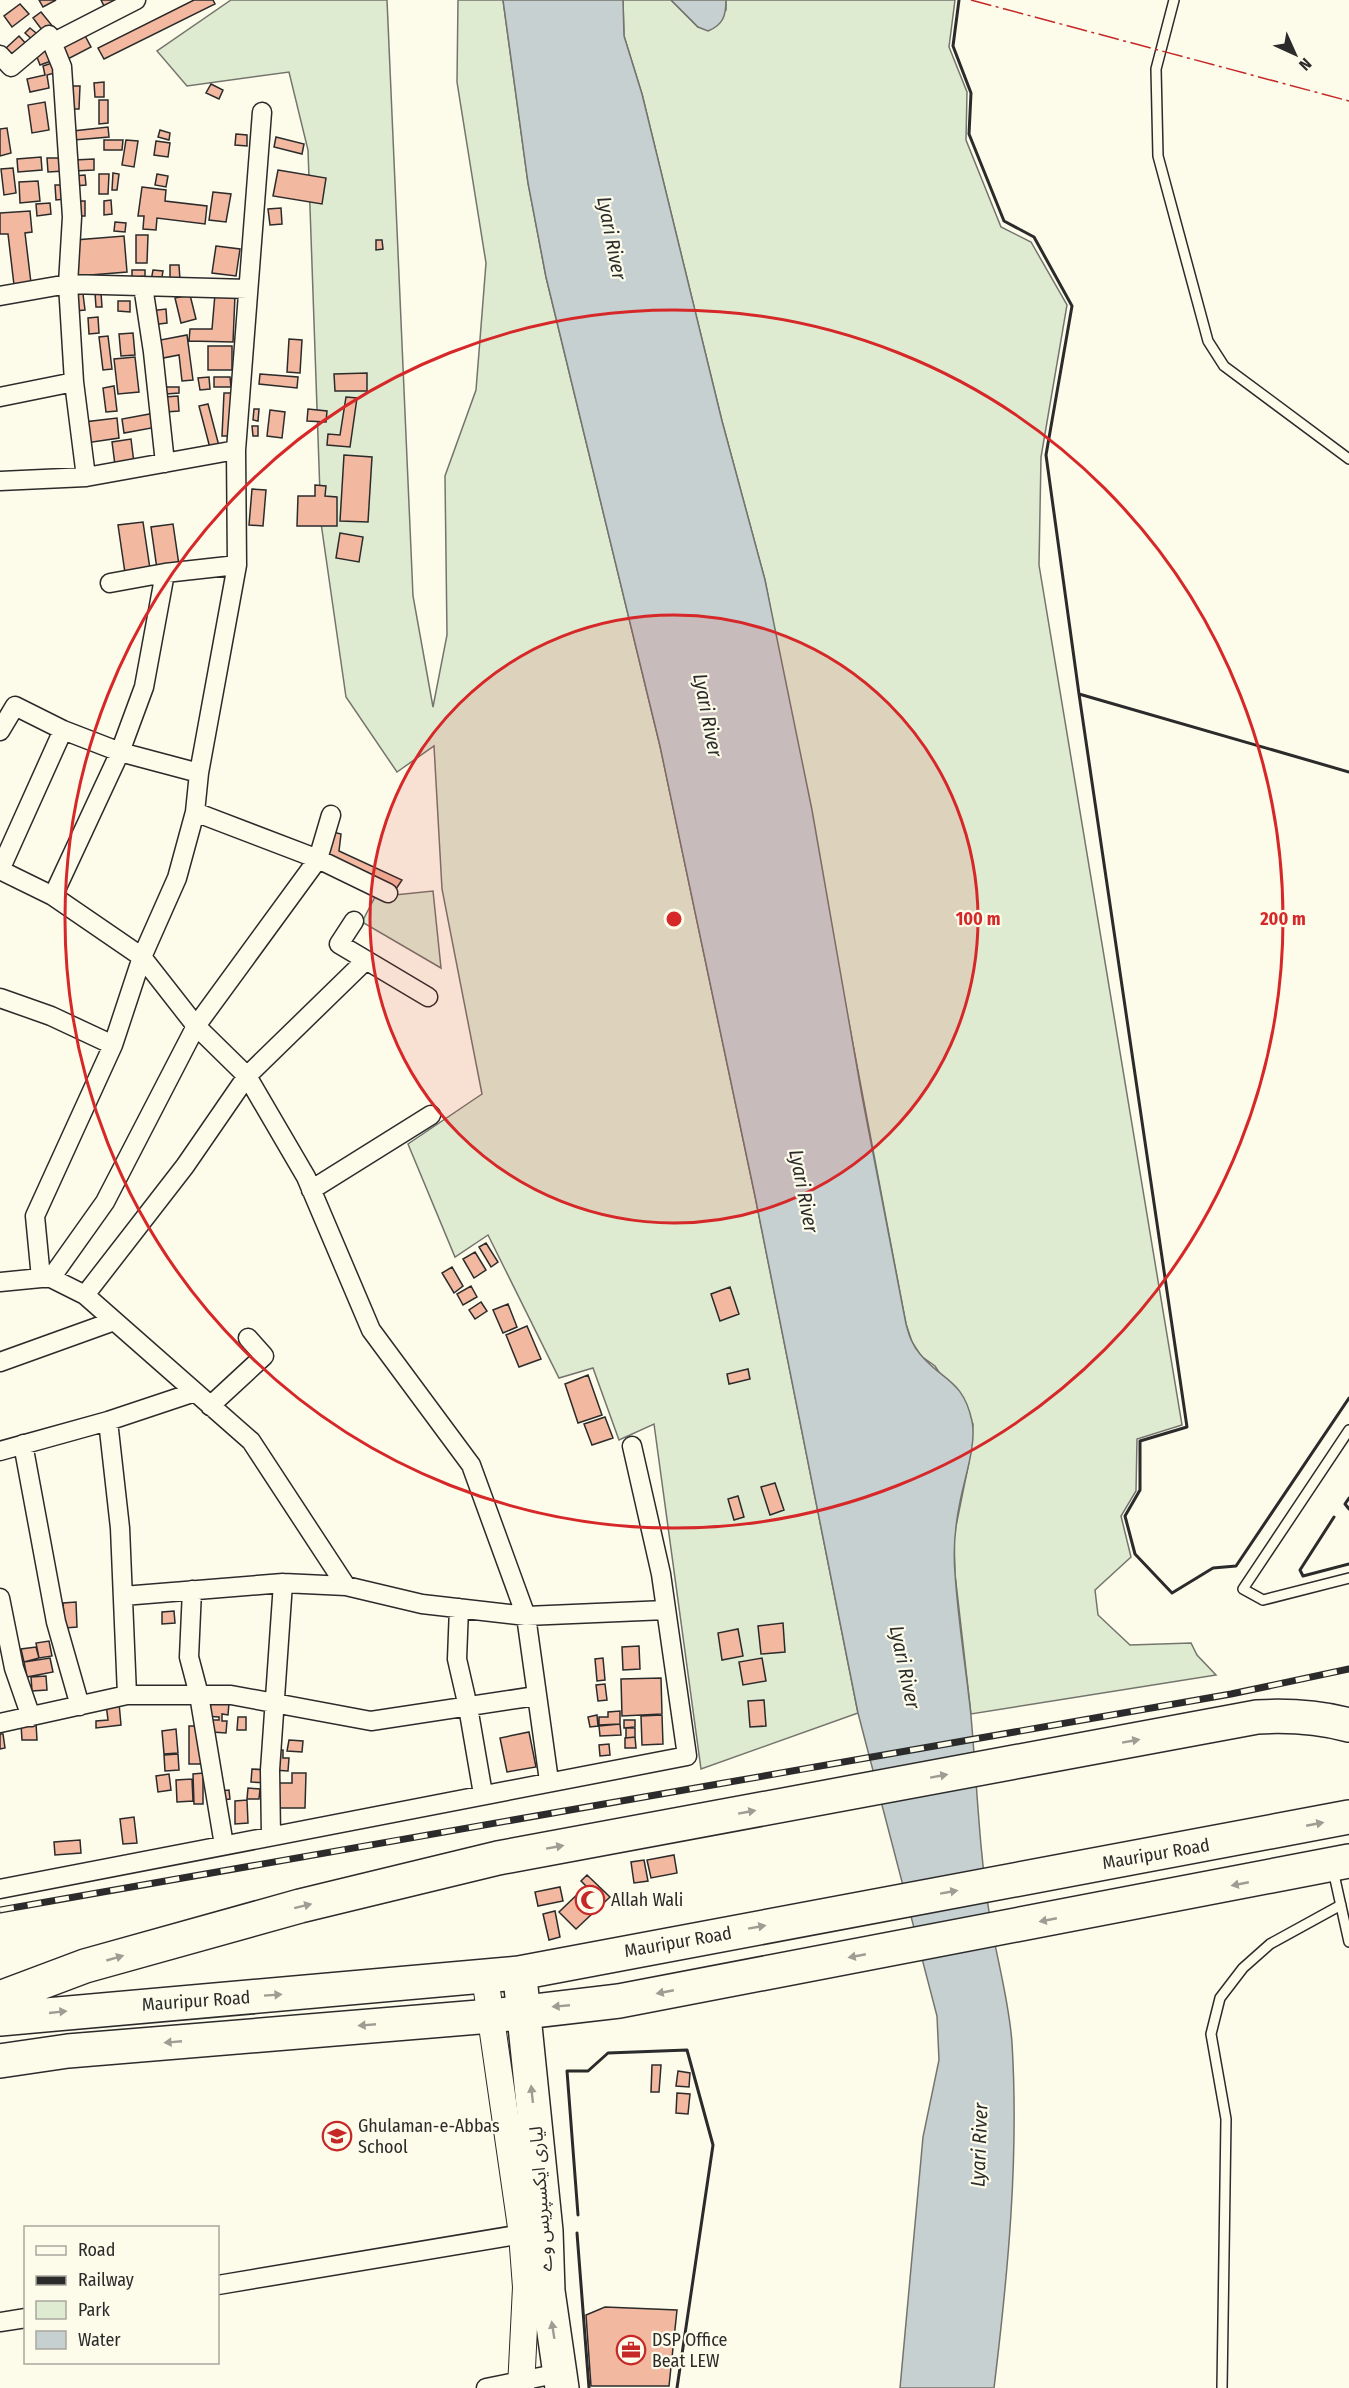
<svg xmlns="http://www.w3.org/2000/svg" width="1349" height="2388" font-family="'Fira Sans Condensed','Noto Sans Arabic',sans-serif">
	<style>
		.green { fill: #deebd1; stroke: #74746e; stroke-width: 1.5 }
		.water { fill: #c7d0d0; stroke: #74746e; stroke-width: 1.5 }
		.building { fill: #f2b8a0; stroke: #2b2b2b; stroke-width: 1.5 }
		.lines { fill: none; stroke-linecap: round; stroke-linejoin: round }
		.lane-casing { stroke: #2b2b2b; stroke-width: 12 }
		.street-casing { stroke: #2b2b2b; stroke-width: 21 }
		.secondary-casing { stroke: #2b2b2b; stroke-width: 28 }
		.highway-casing { stroke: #2b2b2b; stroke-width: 36 }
		.lane { stroke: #fdfbea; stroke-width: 9 }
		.street { stroke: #fdfbea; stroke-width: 18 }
		.secondary { stroke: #fdfbea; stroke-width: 26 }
		.highway { stroke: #fdfbea; stroke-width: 33 }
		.rail-casing { stroke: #2b2b2b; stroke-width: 7 }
		.rail { stroke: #fdfbea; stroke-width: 4.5; stroke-dasharray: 14; stroke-linecap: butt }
		.wall { stroke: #2b2b2b; stroke-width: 3 }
		.power { stroke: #c62828; stroke-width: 1.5; stroke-dasharray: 21 4.5 3 4.5; stroke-linecap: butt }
		.oneway { fill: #9e9d94 }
		.ring { fill: none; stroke: #d62828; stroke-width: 3 }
		.labels { text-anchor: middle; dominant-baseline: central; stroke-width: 4.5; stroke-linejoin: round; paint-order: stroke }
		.street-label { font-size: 18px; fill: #2b2b2b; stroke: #fdfbea }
		.poi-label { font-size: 18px; fill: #2b2b2b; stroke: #fdfbea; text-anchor: start }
		.water-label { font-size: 20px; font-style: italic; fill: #2b2b2b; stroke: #fdfbea }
		.centre { fill: #d62828; stroke: #fdfbea; stroke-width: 3 }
		.ring-label { font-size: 18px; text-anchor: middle; font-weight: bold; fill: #d62828; stroke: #fdfbea; stroke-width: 4.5; stroke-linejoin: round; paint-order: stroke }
	</style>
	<rect width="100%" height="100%" fill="#fdfbea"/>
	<path class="green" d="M231,0H387L413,596L433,707L447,635L445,476L476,390L486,263L457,82L458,0H503L528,183L546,277L660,746L755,1196L858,1713L701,1769L654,1424L619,1440L593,1368L559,1378L488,1235L455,1257L408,1144L482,1094L442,889L434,746L397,772L346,697L321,523L308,150L289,72L187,86L157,51Z
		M623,0H671L698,27L726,10V0H955L949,47L967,92L966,140L1001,227L1031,242L1067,305L1041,457L1039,565L1182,1425L1137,1439L1136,1491L1121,1516L1131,1557L1095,1590L1098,1615L1130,1645L1191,1643L1197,1655L1216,1675L971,1714L955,1574L954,1536L969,1462L973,1424L935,1366L921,1356L912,1342L906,1324L765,580L722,421L642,94L624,36Z
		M433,891L441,968L362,922L375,897Z"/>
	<path class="water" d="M503,0H623L624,36L642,94L722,421L765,580L812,810L862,1096L906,1324C909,1335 912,1345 920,1354C942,1381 963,1379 972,1421C977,1443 964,1480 960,1502C955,1526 953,1549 955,1573C958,1621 966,1668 971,1716C977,1783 979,1851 990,1918C997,1960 1009,2000 1012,2043C1019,2158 1008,2273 994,2388H900L923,2137L939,2060L937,2016L858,1713L755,1196L660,746L546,277L528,183Z
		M671,0H726C726,16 723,25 708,31L698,27Z"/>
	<path class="building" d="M39,0H56L43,7Z
		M101,0H126L106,10Z
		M194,0H213L215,4L104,59L98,48Z
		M20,4L29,14L12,27L4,16Z
		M41,12L54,28L45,34L33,18Z
		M30,28L41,37L36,43L25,33Z
		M83,32L91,47L66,60L58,45Z
		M19,36L28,46L14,58L5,49Z
		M48,46L54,60L40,65L35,52Z
		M55,62L58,72L47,75L49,88L30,92L27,79L45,75L43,66Z
		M104,82V97H95L94,83Z
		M211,84L223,90L219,99L206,93Z
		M69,86H80L79,109H67Z
		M99,100H108V123L99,124Z
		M45,102L49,130L32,133L28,105Z
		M108,127L109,137L74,140L73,131Z
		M7,128L11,153L0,156V129Z
		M160,130L170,133L169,140L158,137Z
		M236,134L247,135V146L235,145Z
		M276,137L304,144L302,154L274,147Z
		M104,140H123L122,150H104Z
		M126,140L138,141L134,167L122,165Z
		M156,141L170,143L168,157L154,155Z
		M41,157L42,170L18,172L17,159Z
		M47,158H63L64,171L48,172Z
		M94,159V170L74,171V160Z
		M13,168L16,193L4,195L1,169Z
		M278,170L326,178L322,204L273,196Z
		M113,173L119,174L117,190H112Z
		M99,174H109L108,194H99Z
		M157,174L168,176L166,187L155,185Z
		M85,175L86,185L74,186V176Z
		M38,181L40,201L20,203L19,182Z
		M55,185H64L65,199L56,200Z
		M142,187L166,190L165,201L207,206L205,224L157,218L156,230L143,229L144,216H138Z
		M213,192L231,194L226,222L209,220Z
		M111,200L112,214L104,215V201Z
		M76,201H85V216H75Z
		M50,203L51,214L37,216L36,204Z
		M281,208L282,224L270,225L268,209Z
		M30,211L32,232L25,233L31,283L14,285L8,234H0V213Z
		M115,222L126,223L125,232L114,231Z
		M136,235H148L147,263H136Z
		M124,236L127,272L78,276L75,240Z
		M376,240H382L383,249L376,250Z
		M216,246L240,249L236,276L212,273Z
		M170,265H179L180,280H170Z
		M132,270H145V283L132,282Z
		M153,270L163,271L161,283L151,281Z
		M95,293H101L102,307H96Z
		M83,294L85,310L75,311L73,295Z
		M215,294L235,295L233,342L189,341L190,329H212Z
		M190,295L196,319L181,323L175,298Z
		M118,301H130V312L118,311Z
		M166,309L167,323L151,325L150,311Z
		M98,317L99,333L89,334L88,318Z
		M133,333L135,355L121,356L119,334Z
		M187,335L193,380L182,381L179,355L158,359L155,341Z
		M108,336L112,369L103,370L99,337Z
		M289,339L302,340L300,373L287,372Z
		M208,346H232V370H208Z
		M135,357L139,392L118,394L114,359Z
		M367,373V391H335L334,374Z
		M260,374L298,377L297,388L259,384Z
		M209,377L210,389L200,390L198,378Z
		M214,377H230L231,387H214Z
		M114,386L117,411L106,412L103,388Z
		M165,387H179V393L166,394Z
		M224,393H232L231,436H222Z
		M178,396L179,411L166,412L165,397Z
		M346,397L357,398L350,447L327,445L328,434L340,435Z
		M208,404L219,446L210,448L199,406Z
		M254,409H259L258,421L253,420Z
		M308,409L327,411L326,422L307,421Z
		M270,410L285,412L282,438L267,436Z
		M155,413L157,427L124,433L122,419Z
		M117,418L119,438L86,443L84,422Z
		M252,426H258V436H253Z
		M131,439L134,463L115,465L112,442Z
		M344,455L372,457L368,522L340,521Z
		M315,485L326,486L325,496L337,497V526H297L298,496H315Z
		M252,489L266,490L263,526L249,525Z
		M143,522L150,569L125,573L118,525Z
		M173,524L179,565L157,569L151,527Z
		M340,533L363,537L359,562L336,558Z
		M333,832L341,834L339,851L402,880L394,892L323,857Z
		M486,1243L498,1262L491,1267L479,1247Z
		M475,1252L486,1270L474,1278L463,1259Z
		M452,1267L463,1286L454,1293L442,1273Z
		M471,1286L477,1297L463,1305L457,1294Z
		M730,1287L739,1314L720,1321L711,1294Z
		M481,1302L487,1311L475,1319L469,1310Z
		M508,1304L517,1327L503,1333L493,1310Z
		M527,1326L541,1359L519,1367L506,1335Z
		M748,1369L750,1379L729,1384L727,1374Z
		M588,1375L602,1415L578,1423L565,1384Z
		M605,1417L613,1438L592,1445L584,1424Z
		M775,1483L784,1510L770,1515L761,1487Z
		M738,1496L744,1517L734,1520L728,1499Z
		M76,1602L77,1627L65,1628L63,1603Z
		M174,1611L175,1623L162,1624V1612Z
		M783,1623L785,1652L761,1654L758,1626Z
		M738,1629L743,1656L722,1660L718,1633Z
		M49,1641L52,1656L39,1658L36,1643Z
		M639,1646L640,1669L623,1670L622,1647Z
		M36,1647L39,1658L24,1662L21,1649Z
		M50,1658L53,1672L27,1677L24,1662Z
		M603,1658L605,1680L597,1681L595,1659Z
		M762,1658L766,1681L743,1685L739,1662Z
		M46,1676L47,1690L32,1691L31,1677Z
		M661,1678L662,1714L622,1716L621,1679Z
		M605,1684L607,1700L598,1701L596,1685Z
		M764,1700L766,1726L750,1727L748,1701Z
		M205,1701L229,1703L228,1715L222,1714V1721H227L226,1733L212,1732V1720H219V1717L204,1716Z
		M119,1703L121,1725L96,1728V1721L108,1720L106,1704Z
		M620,1711V1724L599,1725V1717H608V1712Z
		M597,1715L598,1726L590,1727L588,1717Z
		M662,1715L663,1744L642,1745L641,1716Z
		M238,1717H246V1730H237Z
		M624,1720H635V1727L624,1728Z
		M36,1723L37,1740H22L21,1724Z
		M620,1724L621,1735L600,1736L599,1726Z
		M189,1726H203V1764H189Z
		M626,1728H635V1737L626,1738Z
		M176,1729L178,1753L164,1754L162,1731Z
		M529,1732L536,1767L507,1772L500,1738Z
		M0,1734H3L5,1748L0,1749Z
		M635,1737L636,1748H625V1738Z
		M289,1740L303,1741L302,1752L287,1751Z
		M609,1744L610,1755L600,1756L599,1745Z
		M279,1750H283V1758H289L288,1771L273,1770Z
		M178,1754L179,1770L165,1771L164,1755Z
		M252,1769L268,1770V1783L251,1782Z
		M203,1773V1804H194L193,1774Z
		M292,1773H306L305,1808H275V1783H292Z
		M169,1774L171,1790L158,1792L156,1776Z
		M192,1779L193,1801L177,1802L176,1780Z
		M248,1788L260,1789L259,1799H247Z
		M229,1790L230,1799L221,1800L220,1791Z
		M247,1800L248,1823L235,1824V1801Z
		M134,1817L137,1843L123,1844L120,1819Z
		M80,1840L81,1853L55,1855L54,1842Z
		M674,1855L677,1873L651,1878L647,1860Z
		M644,1860L648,1881L634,1883L631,1862Z
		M587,1875L610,1897L576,1929L559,1912L586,1886L581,1881Z
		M560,1887L563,1901L538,1906L535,1892Z
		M555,1911L560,1937L549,1940L543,1914Z
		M652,2065H661L659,2092H651Z
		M678,2071L690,2073L689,2087L676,2086Z
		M677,2093L690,2094L688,2114L676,2113Z
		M605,2307L677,2310L669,2386H591L586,2315Z"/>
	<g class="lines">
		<g class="lane-casing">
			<path id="lane" d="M1174,0L1156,69L1158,156L1208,341L1224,366L1349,459
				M1349,1430L1243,1589L1263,1600L1349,1578
				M1333,1870L1349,1942
				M1222,2388L1226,2119L1211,2034L1220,1998L1243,1968L1270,1944L1341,1905"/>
		</g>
		<g class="street-casing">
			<path id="street" d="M52,43L136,0
				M0,55L11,67L49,35L62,67L72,217L68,284L74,382L86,477
				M262,112L236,450L237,565L199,773L195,812L177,878L142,957L113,1045L35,1216L41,1278H51L85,1295L251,1441L346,1586L422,1604L526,1616L666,1610
				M143,286L153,352L165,463
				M0,296L68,284L248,289
				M0,397L74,382
				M0,481L86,477L236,450
				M110,583L165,573L237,565
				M0,731L15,706L63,730L120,752L199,773
				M195,812L318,859L388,893
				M0,870L53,896L142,957L196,1026L247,1076L306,1177L371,1330L471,1465L526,1616L549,1781
				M0,870L63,730
				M53,896L120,752L144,687L165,573
				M354,921L339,944L428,997
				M0,998L51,1016L113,1045
				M311,1190L431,1115
				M51,1278L105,1202L196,1026L318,859L331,815
				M0,1282L41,1278
				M85,1295L185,1166L247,1076L366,960
				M0,1362L114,1321
				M210,1406L264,1356L248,1338
				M108,1421L120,1528L127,1695
				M23,1444L56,1622L80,1706
				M0,1451L108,1421L195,1392
				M192,1590L189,1657L199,1695L224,1845
				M123,1596L283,1583L346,1586
				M0,1598L14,1668L31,1717
				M459,1608L457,1659L468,1707L483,1794
				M0,1723L127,1695H231L371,1721L536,1696
				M271,1836L270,1770L283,1583
				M0,1889L687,1756L661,1574L632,1446
				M218,2285L522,2234
				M0,2322L26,2318
				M486,2388L560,2373"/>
		</g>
		<g class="secondary-casing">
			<path id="secondary" d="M485,1977L522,2234L526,2287L521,2388"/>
		</g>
		<g class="highway-casing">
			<path id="highway" d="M521,1987L546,2231L548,2291L562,2388
				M0,1998L85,1966L300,1906L498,1858L1257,1717C1290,1715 1318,1717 1349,1725
				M0,2019L519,1973L1349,1817
				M0,2061L68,2051L491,2016L619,2001L1349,1861"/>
		</g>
		<use href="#lane" class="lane"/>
		<use href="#street" class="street"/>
		<use href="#secondary" class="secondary"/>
		<use href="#highway" class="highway"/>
		<g class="rail-casing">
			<path id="rail" d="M0,1910L1231,1694L1349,1669"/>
		</g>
		<use href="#rail" class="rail"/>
		<path class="wall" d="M959,0L953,46L971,93L969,134L1004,221L1034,237L1072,306L1046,455L1079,694
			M1349,772L1079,694L1187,1427L1140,1441V1490L1125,1516L1135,1554L1172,1593L1213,1568L1236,1566L1349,1398
			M1349,1498L1345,1504L1349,1509
			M1334,1517L1300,1570L1303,1576L1349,1564
			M578,2215L567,2071H588L608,2053L687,2050L713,2145L677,2388
			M577,2233L589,2388"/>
		<path class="power" d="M971,0L1349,101"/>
	</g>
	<defs><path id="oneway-solid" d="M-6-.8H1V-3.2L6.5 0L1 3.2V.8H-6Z" transform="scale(1.5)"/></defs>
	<g class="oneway">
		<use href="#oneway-solid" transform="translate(1131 1741) rotate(-10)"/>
		<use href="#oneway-solid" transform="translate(939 1776) rotate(-10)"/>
		<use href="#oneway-solid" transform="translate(747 1812) rotate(-10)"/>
		<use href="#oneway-solid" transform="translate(1315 1824) rotate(-11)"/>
		<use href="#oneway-solid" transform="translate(555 1847) rotate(-10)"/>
		<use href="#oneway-solid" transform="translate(1240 1884) rotate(169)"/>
		<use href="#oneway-solid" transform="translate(949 1892) rotate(-10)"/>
		<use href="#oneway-solid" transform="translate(303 1906) rotate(-14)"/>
		<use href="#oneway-solid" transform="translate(1048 1920) rotate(169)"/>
		<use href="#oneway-solid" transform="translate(757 1927) rotate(-10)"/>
		<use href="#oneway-solid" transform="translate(857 1956) rotate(169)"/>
		<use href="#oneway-solid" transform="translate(115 1958) rotate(-16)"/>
		<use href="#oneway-solid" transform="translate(665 1992) rotate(169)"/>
		<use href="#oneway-solid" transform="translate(273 1995) rotate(-4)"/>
		<use href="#oneway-solid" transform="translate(561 2006) rotate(175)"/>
		<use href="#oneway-solid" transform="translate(58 2012) rotate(-6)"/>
		<use href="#oneway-solid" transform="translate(367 2025) rotate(175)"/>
		<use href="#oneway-solid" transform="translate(173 2042) rotate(175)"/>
		<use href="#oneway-solid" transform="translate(532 2094) rotate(-96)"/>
		<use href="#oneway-solid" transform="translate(553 2330) rotate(-99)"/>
	</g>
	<circle cx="674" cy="919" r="304" fill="#d62828" fill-opacity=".12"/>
	<g class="ring">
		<circle cx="674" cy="919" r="304"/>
		<circle cx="674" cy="919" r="609"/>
	</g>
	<defs>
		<g id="mosque-ring" transform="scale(1.5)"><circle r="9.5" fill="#fdfbea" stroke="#c62828" stroke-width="1.5"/><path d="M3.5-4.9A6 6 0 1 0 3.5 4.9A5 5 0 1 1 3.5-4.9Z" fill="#c62828"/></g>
		<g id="school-ring" transform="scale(1.5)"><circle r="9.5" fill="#fdfbea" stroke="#c62828" stroke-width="1.5"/><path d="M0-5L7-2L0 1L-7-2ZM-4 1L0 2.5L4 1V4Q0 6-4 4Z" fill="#c62828"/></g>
		<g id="office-ring" transform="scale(1.5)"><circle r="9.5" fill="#fdfbea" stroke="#c62828" stroke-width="1.5"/><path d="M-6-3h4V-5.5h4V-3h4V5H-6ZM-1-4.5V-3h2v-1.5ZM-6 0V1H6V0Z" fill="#c62828"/></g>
	</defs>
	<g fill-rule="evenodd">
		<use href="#mosque-ring" x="590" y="1900"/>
		<use href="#school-ring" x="337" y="2136"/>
		<use href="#office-ring" x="631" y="2350"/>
	</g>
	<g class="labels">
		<g class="street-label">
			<text transform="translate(1156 1854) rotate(-10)">Mauripur Road</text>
			<text transform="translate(678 1942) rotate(-10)">Mauripur Road</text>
			<text transform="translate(196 2001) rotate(-4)">Mauripur Road</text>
			<text transform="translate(541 2199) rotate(-94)">لیاری ایکسپریس وے</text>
		</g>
		<g class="poi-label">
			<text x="611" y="1900">Allah Wali</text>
			<text x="358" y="2126">Ghulaman-e-Abbas<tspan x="358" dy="21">School</tspan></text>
			<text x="652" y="2340">DSP Office<tspan x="652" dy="21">Beat LEW</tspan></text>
		</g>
		<g class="water-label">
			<text transform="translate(612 238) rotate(79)">Lyari River</text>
			<text transform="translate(708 715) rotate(79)">Lyari River</text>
			<text transform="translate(804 1191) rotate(79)">Lyari River</text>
			<text transform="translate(905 1667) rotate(78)">Lyari River</text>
			<text transform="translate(979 2145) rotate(-88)">Lyari River</text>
		</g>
	</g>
	<circle cx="674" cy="919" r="9" class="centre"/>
	<g class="ring-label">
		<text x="978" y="925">100 m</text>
		<text x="1283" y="925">200 m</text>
	</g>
	<rect x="24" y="2226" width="195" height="138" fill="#fdfbea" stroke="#a9a89e" stroke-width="1.5"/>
	<rect x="36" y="2246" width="30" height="9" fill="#fdfbea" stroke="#a9a89e" stroke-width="1.5"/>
	<text x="78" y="2256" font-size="18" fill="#2b2b2b">Road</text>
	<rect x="36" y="2276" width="30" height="9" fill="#2b2b2b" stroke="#a9a89e" stroke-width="1.5"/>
	<text x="78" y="2286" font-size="18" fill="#2b2b2b">Railway</text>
	<rect x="36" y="2301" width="30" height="18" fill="#deebd1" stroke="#a9a89e" stroke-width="1.5"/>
	<text x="78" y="2316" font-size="18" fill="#2b2b2b">Park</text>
	<rect x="36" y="2331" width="30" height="18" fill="#c7d0d0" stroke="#a9a89e" stroke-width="1.5"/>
	<text x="78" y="2346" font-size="18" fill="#2b2b2b">Water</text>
	<g transform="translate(1295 54) rotate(135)" stroke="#fdfbea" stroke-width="4.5" paint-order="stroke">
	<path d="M0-4.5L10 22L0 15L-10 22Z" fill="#2b2b2b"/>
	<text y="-9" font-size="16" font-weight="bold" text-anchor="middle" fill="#2b2b2b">N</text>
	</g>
</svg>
